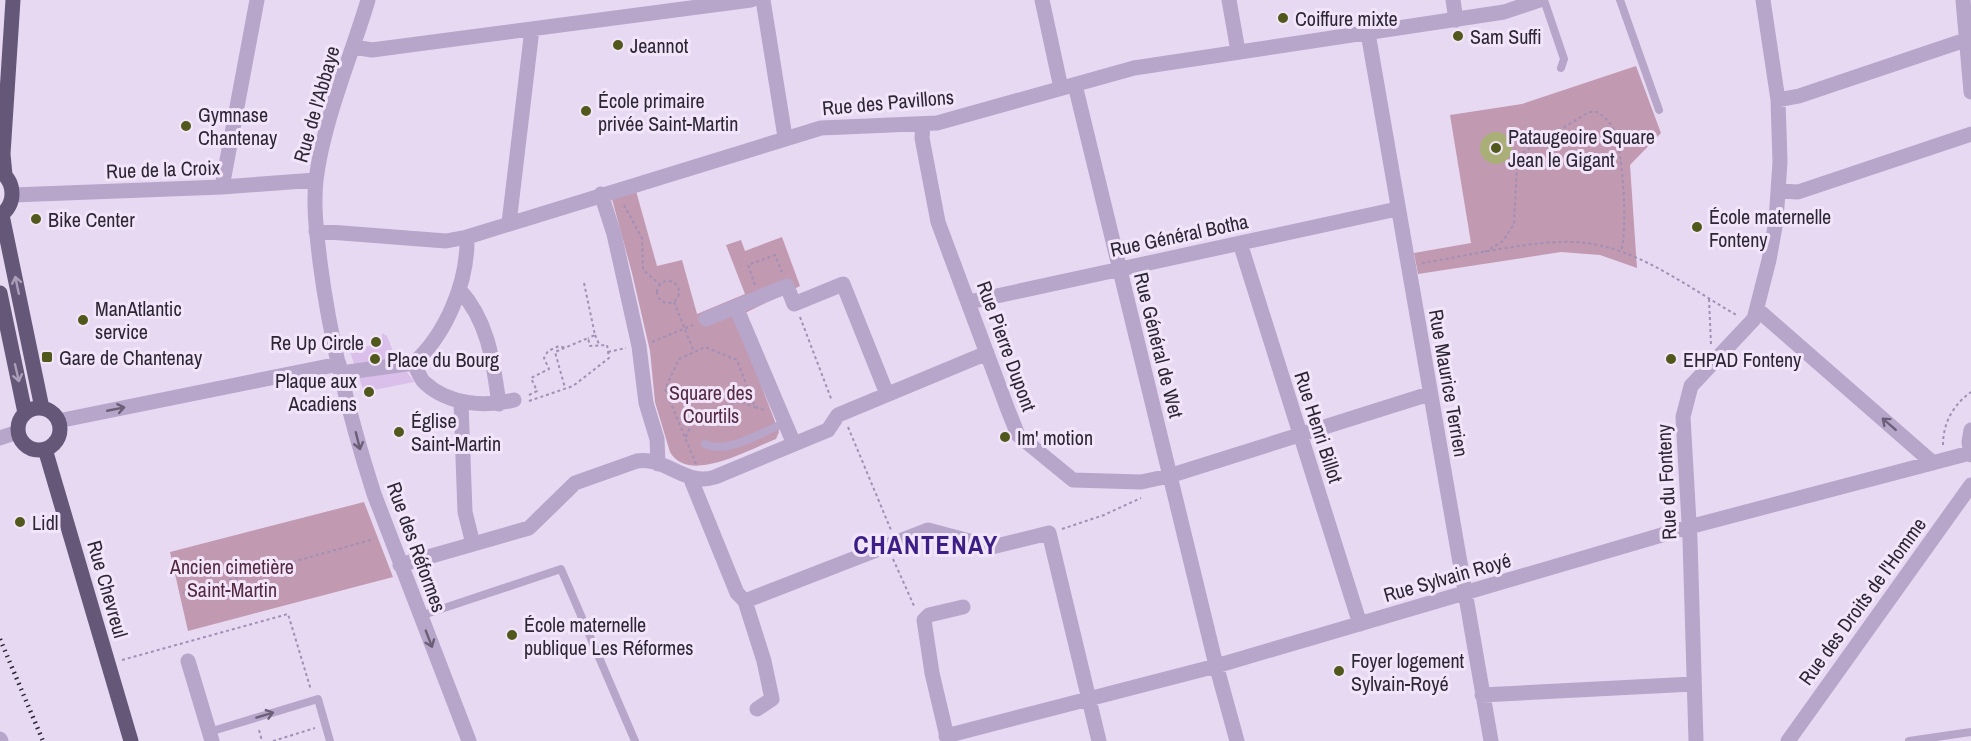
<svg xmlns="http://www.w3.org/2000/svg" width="1971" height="741" font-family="'Archivo Narrow',sans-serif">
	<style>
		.green { fill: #c199b1 }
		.plaza { fill: #dabfea }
		.water { fill: #a9af77 }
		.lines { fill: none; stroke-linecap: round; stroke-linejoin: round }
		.path { stroke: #a28fb6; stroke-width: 2; stroke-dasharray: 3 3; stroke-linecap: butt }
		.service { stroke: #b8a5ca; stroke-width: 8 }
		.minor { stroke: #b8a5ca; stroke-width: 15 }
		.primary { stroke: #645778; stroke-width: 15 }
		.rail { stroke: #2c2635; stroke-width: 4.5; stroke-dasharray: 1.5 4.5; stroke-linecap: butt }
		.oneway { stroke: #ab9eb9 }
		.oneway2 { stroke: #6b5f78 }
		.poi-dot { fill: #50581b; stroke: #f2e5fa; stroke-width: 2 }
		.labels { text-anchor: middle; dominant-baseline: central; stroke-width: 6; stroke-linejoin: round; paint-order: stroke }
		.poi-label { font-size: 20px; fill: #2c2635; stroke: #f2e5fa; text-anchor: start }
		.street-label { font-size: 20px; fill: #2c2635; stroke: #f2e5fa }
		.park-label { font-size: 20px; fill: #542a42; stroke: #f2e5fa }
		.district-label { font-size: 26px; font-weight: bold; letter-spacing: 1.5px; fill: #3d1e86; stroke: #f2e5fa }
	</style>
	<rect width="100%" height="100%" fill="#e8d9f2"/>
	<path class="green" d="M1636,66L1661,133L1630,165L1637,268L1600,255L1561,252L1418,274L1414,253L1471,243L1450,115L1522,104Z
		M636,191L657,266L682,260L697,314L745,294L726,245L741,240L745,251L782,237L800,286L745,313L738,325L779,432L776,439C750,449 689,485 670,452L655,402L650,351L632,273L612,199Z
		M364,502L393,577L188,631L170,552Z"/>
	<path class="plaza" d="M382,333L387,336L394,354L414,382L364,392L350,352L362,350V347L382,344Z"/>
	<path class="water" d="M1480 148a16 16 0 1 1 32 0a16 16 0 1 1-32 0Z"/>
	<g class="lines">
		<path class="path" d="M624,205L642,238L643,270L661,285
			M1485,252L1503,241L1514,224L1517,166L1522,153L1589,112H1597C1604,116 1609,121 1613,128C1623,148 1628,230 1621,251
			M1422,263C1469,256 1541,237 1586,243C1641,250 1691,289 1738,316
			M657 292a11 11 0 1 1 22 0a11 11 0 1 1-22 0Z
			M584,283L595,335L588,338
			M755,285L748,265L775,255L782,272
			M1709,299L1711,344
			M674,302L694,352
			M800,317L832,401
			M595,335L599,344
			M652,342L693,325
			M608,352L626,348
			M529,395L537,391L531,378L549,369L544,358L548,351L559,346L566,348
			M529,401L573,386L609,358L607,345L590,346L588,338L555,352L565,388
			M848,427L891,530
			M686,437L694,418L738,401L755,407
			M1943,445C1943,423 1953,405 1971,392
			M696,464L665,389L679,359L705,347L737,360L755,407L764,410
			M1062,529L1104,515L1141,498
			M893,559L915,608
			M183,593L374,539
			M122,660L288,614L311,690
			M259,730L262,741
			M273,741L315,728"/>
		<path class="service" d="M1544,0L1564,59L1561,68
			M1620,0L1659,110
			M705,444C727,455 764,431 785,423
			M420,616L561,569L635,741
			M209,732L318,699L330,741
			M1909,741L1971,732"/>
		<path class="minor" d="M368,0C351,57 323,122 316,180C313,207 317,236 320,262C330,340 350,419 374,494L469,741
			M763,0L785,137
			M1042,0L1061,88
			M1229,0L1238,51
			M1453,0L1456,20
			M1963,0L1971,92
			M1368,33L1491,741
			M354,47L372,50L751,0
			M1075,85L1215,661L1237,741
			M1778,100L1799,96L1971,38
			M923,124L922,138L938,222L1008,410L1018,435L1073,480L1141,482L1169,476L1429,394
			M222,187L257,0
			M1779,191L1798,192L1971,134
			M601,194L614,234L639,346L646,403L657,439L658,464
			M13,195L222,187L316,180
			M509,223L532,29
			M316,231L446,241L467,237L821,128L937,123L1134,68L1504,12L1540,0
			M1240,243L1360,624
			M459,289C489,322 493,362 499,404
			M969,302L1397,209
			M736,307L794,444
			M1758,310L1933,463
			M706,319L787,286L794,304L843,284L887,394
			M414,363C447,333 468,281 467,237
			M414,363C417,369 420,379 425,383C449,405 485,407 514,400
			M341,373L414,363
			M461,403L465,512L473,544
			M58,421L339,364
			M1971,430L1969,442L1971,455
			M0,438L18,432
			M690,477L737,593L745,601L764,661L772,699L757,709
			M400,565L529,528L575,483L637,461C665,456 686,487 715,477L828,430L838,415L987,353
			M745,601L928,530L992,547L1049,533L1099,741
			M188,661L212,741
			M1482,695L1693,684
			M946,736L1216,666L1689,527L1970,453
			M0,739L1,741
			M948,741L932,673L924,620L929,615L963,607
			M1696,741L1690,540L1683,417L1691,386L1754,319L1769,260L1776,221L1780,162L1778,100L1763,0
			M1788,741L1971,485"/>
		<path class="primary" d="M0,171C16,183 16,204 0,216
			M5,175L3,154L13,0
			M2,215L42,408
			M0,293L25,413
			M18 429a21 21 0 1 1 42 0a21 21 0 1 1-42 0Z
			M45,449L131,741"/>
		<path class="rail" d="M0,639L43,741"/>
	</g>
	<defs><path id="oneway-shaft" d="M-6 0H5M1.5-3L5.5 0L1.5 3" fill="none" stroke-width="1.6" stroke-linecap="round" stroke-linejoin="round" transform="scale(1.5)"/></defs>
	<g class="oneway">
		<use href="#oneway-shaft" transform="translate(17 285) rotate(-102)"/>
		<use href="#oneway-shaft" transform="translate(17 373) rotate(77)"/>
	</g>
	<g class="oneway2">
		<use href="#oneway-shaft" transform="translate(116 409) rotate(-11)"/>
		<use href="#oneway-shaft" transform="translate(1889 424) rotate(-139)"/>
		<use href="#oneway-shaft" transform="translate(358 441) rotate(76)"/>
		<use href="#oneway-shaft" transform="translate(429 639) rotate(69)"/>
		<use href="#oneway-shaft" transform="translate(265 715) rotate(-17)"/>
	</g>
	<g class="poi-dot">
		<circle cx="1283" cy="18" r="6"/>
		<circle cx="1458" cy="36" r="6"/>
		<circle cx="618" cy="45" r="6"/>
		<circle cx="586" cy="111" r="6"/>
		<circle cx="186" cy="126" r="6"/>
		<circle cx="1496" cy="148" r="6"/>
		<circle cx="36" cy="219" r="6"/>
		<circle cx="1697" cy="227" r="6"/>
		<circle cx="83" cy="320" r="6"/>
		<circle cx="376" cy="342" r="6"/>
		<rect x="41" y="351" width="12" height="12" rx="3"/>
		<circle cx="375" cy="359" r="6"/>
		<circle cx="1671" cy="359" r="6"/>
		<circle cx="369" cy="392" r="6"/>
		<circle cx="399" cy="432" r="6"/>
		<circle cx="1005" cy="437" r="6"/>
		<circle cx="20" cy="522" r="6"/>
		<circle cx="512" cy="635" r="6"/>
		<circle cx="1339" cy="671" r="6"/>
	</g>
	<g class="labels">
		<g class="poi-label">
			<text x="1295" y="18">Coiffure mixte</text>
			<text x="1470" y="36">Sam Suffi</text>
			<text x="630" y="45">Jeannot</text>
			<text x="598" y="100">École primaire<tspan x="598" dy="23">privée Saint-Martin</tspan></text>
			<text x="198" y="114">Gymnase<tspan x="198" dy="23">Chantenay</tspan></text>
			<text x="1508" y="136">Pataugeoire Square<tspan x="1508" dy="23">Jean le Gigant</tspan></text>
			<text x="1709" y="216">École maternelle<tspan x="1709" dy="23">Fonteny</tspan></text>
			<text x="48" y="219">Bike Center</text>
			<text x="95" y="308">ManAtlantic<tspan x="95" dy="23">service</tspan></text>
			<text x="364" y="342" text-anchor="end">Re Up Circle</text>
			<text x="59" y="357">Gare de Chantenay</text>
			<text x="387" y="359">Place du Bourg</text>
			<text x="1683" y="359">EHPAD Fonteny</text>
			<text x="357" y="380" text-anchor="end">Plaque aux<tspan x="357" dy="23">Acadiens</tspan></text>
			<text x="411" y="420">Église<tspan x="411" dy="23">Saint-Martin</tspan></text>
			<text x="1017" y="437">Im' motion</text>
			<text x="32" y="522">Lidl</text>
			<text x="524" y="624">École maternelle<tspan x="524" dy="23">publique Les Réformes</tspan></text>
			<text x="1351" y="660">Foyer logement<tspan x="1351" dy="23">Sylvain-Royé</tspan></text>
		</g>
		<g class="street-label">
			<text transform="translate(888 102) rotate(-5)">Rue des Pavillons</text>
			<text transform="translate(316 104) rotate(-74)">Rue de l'Abbaye</text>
			<text transform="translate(163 169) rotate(-2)">Rue de la Croix</text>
			<text transform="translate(1179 235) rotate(-12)">Rue Général Botha</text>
			<text transform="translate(1159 345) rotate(76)">Rue Général de Wet</text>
			<text transform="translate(1007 346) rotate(70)">Rue Pierre Dupont</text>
			<text transform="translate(1449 383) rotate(80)">Rue Maurice Terrien</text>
			<text transform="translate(1319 427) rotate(72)">Rue Henri Billot</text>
			<text transform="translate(1666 482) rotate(-93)">Rue du Fonteny</text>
			<text transform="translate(417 547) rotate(70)">Rue des Réformes</text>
			<text transform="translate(1447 577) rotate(-16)">Rue Sylvain Royé</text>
			<text transform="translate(108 589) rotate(74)">Rue Chevreul</text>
			<text transform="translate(1862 601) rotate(-54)">Rue des Droits de l'Homme</text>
		</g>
		<g class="park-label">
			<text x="711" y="392">Square des<tspan x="711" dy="23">Courtils</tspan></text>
			<text x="232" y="566">Ancien cimetière<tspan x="232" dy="23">Saint-Martin</tspan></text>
		</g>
		<g class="district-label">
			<text x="926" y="544">CHANTENAY</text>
		</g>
	</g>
</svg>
